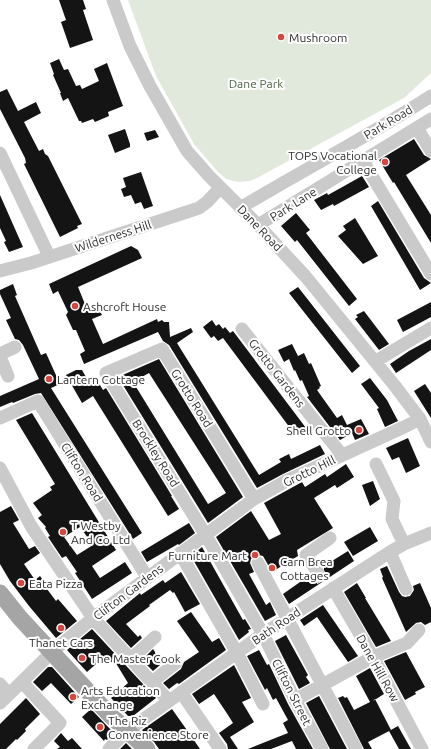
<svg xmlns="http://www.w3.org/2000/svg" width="431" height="749" font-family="Ubuntu,sans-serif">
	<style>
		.green { fill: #e1e9dc }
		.building { fill: #141414; fill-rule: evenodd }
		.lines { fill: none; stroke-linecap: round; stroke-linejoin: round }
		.minor-tunnel { stroke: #d5d5d5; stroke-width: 13; stroke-dasharray: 13 6; stroke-linecap: butt }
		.minor { stroke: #cacaca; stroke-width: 13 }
		.major { stroke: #a5a5a5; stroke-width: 17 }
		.poi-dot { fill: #d24741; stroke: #fff; stroke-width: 1.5 }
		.labels { text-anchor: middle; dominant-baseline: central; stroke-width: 4; stroke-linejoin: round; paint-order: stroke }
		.poi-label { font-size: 12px; fill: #2d2d2d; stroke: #fff; text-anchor: start }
		.park-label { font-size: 12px; fill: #4c633f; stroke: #fff }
		.street-label { font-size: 12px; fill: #2d2d2d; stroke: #fff }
	</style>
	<rect width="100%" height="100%" fill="#fff"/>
	<path class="green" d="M128,0H431V73L404,98L257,178L250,181L238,182L226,179L218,172L194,144L156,76Z"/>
	<path class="building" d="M59,0H83L86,9L83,10L93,40L70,48L61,22L66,20Z
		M59,59L64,70L68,69L76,86L80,85L82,89L99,81L94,69L107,63L123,106L108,112L109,116L95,122L93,119L82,123L81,121H79L68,98L63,101L60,93H61L53,75L54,74L50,63Z
		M7,89L18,111L36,102L41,113L24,122L39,151L43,149L45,154L48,156L82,224L77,226L78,228L60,237L24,164L26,163L25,158L0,109V92Z
		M125,129L130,144V147L115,153L108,135Z
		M155,130L159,137L147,141L144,133Z
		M414,139L424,155L431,159L406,175L431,215V243L394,182L393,183L379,160Z
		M141,172L153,206L144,209L141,202L135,204L131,195L124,197L121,189L126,187L123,178Z
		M362,176L369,187L334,206L333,204L321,210L314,200L327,193L328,195Z
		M0,195L23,247L9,252L4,242L6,241L0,228Z
		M378,201L424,278L431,283L420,290L371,206Z
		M296,213L310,230L306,233L357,299L349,306L297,240L295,242L281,226Z
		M355,218L378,256L363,264L338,236L346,230L343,226Z
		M131,246L138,250L142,258L78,287L87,309L96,304L102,315L92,319L103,344L157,319L158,322L162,320L164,322H169L170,337L191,328L193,332L177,343L259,475L281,462L279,459L289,454L291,459L320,445L325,454L283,474L257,488L169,345L163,341L158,332L84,364L80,354L85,351L76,330H73L66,315L68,312L58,291L53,294L49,284Z
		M13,284L17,295L15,296L41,355L46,353L60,384L51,388L142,533L133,539L41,393L35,394L13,403L12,402L0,407V396L39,379L23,345L19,340L15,339L6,320L11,318L0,294V290Z
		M298,287L360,366L352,373L289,293Z
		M431,302V317L403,332L397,320Z
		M364,311L389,344L379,350L355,319L358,317L356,315Z
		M212,320L216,326L219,324L223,329L225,327L230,333L233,331L306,428L296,436L223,338L218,341L214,336L211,338L203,327Z
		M431,339V350L396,373L390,364L409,351Z
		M292,344L298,356L304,353L309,364L311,363L321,386L319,387L320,388L317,390L337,418L342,415L347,425L361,419L369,434L355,440L352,433L340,440L307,397L309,396L302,380L300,381L295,370L294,371L289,359L284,362L278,350Z
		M159,359L243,497L208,523L118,377ZM149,373L226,493L208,504L133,382Z
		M76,370H82L90,384L97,380L103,390L106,388L172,496H171L179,509L168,516L93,396L82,403L66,375Z
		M370,378L387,400L398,421L385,427L377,409L379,408L361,384Z
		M425,384L431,393V418L414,391Z
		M32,413L116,550L92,566L100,578L125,562L132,573L92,599L75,573L77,572L66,556L62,558L48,537L50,536L45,528L46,527L38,518L42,515L33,503L52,490L50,487L55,484L16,420ZM80,527L93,545L77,555L64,537Z
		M408,438L420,466L406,473L399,457L392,460L386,448Z
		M346,464L354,477L337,488L335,485L314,498L333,528L297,550L298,556L272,572L263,556L258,555L254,556L251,559L250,563L254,572L249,574L266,605L270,602L276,615L265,621L216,537L251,511L269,540L281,534L264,503L302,482L305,487L325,474L327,477Z
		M373,481L380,499L370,506L362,485Z
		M11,506L19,520L13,523L29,549L35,546L40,553L24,564L35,580L40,576L46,584L44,585L56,601L58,599L77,621L56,638L29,606L10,581L0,564V512Z
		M189,523L195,533L179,545L178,544L147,562L141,552Z
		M370,527L378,541L353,556L344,542Z
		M202,547L243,620L245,619L251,629L248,630L249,632L239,640L191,556Z
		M348,551L354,561L289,604L283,594L310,575L314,578H321L324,574V566Z
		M387,566L399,592L402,596L405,597L410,596L414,590L413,586L420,583L431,608V622L425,625L421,622L416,623L406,632L382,578L383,577L380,569Z
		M181,572L200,604L185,612L174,592L173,593L170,590L149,605L150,606L126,624L138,637L140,635L142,638L131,648L106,621L140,593L141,595L163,580L165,583Z
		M357,583L366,598H365L391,641L376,647L344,592Z
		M323,605L358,656L348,662L317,617L304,626L300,620Z
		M191,612L212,642L219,638L226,650L179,684L177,683L169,689L163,683L181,669L184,662L199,652L177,621Z
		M92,629L156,698L133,716H128L111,698L128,683L114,660L110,663L105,656L87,672L67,650Z
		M286,635L308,675L306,677L310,683L299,689L275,641Z
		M153,649L155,652V653L159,658L157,661L160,665L153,671L142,660Z
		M259,650L267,665L269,664L288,704L313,749H296L292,741L271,749H248L288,733L283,723L288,720L276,698L273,700L267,688L265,690L247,656Z
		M406,652L425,687L415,692L416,694L405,700L384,661Z
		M234,665L251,698L242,702L254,722L230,737L238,749H228L227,744L219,733L233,723L228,715L214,694L199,704L192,694Z
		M48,667H52L79,697L71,704L51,683L42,691L33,682Z
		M370,668L384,694L373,701L375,699L391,730L368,742L372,749H364L338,698L343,696L345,698L347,697L354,710L370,702L356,676Z
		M319,696L347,749H330L306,703Z
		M26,698L40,714L25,729L26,731L17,740L16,739L6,749H0V724Z
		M91,709L111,730L112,734L107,740L105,739L104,741L82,717Z
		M172,709L189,733L200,749H159L154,742L142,730Z
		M398,726L407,742L411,749H399L389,731Z
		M61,733L68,741L72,738L82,749H57L60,747L54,741Z
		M126,743L132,749H120Z"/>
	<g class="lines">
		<path class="minor-tunnel" d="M317,571L323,581"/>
		<path class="minor" d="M113,0L130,46L150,86L187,151L209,176L258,225L306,277L395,386L420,419L431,442
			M417,128L431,151
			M0,153L49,256
			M363,161L431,274
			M240,208C303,170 369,136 431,96
			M258,225L431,119
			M0,271L31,263L199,208L207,202L220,188
			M242,329L342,455
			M0,354L15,347
			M0,357L8,376
			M376,361L431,328
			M0,418L38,401L147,577
			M376,464L394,501L392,519L404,544
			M0,468L31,526L93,618L169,701
			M254,499L162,349L106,373L205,534L263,634L295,700L322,749
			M390,552L406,589
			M180,553L237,653L263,704
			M258,563L356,749
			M317,571L306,555L330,538
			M333,588L373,657L422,749
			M131,659L155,637
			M22,682L60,723L34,749
			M152,682L176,663
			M0,684L9,694
			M181,692L220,749
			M295,700L373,657L407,643L419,630
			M0,703L52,652L93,618L254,499L286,481L404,427L420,419
			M109,749L127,731L263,634L390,552L404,544L431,533"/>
		<path class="major" d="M0,593L20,618L109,714L147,749"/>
	</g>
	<g class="poi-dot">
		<circle cx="281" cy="37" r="4"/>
		<circle cx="385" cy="162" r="4"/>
		<circle cx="75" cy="306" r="4"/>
		<circle cx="49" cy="379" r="4"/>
		<circle cx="359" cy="430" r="4"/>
		<circle cx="63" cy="532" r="4"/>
		<circle cx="255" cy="555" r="4"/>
		<circle cx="272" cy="568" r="4"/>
		<circle cx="21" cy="583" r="4"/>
		<circle cx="61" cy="628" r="4"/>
		<circle cx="82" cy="658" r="4"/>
		<circle cx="73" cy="697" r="4"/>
		<circle cx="100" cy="727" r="4"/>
	</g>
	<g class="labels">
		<g class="poi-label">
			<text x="289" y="37">Mushroom</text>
			<text x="377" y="155" text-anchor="end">TOPS Vocational<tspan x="377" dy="14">College</tspan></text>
			<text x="83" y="306">Ashcroft House</text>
			<text x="57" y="379">Lantern Cottage</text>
			<text x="351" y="430" text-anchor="end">Shell Grotto</text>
			<text x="71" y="525">T Westby<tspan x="71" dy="14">And Co Ltd</tspan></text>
			<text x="247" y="555" text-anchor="end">Furniture Mart</text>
			<text x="280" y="561">Carn Brea<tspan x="280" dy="14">Cottages</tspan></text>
			<text x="29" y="583">Eata Pizza</text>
			<text x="61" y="642" text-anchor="middle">Thanet Cars</text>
			<text x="90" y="658">The Master Cook</text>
			<text x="81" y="690">Arts Education<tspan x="81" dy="14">Exchange</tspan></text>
			<text x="108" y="720">The Riz<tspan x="108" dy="14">Convenience Store</tspan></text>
		</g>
		<g class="park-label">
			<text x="256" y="83">Dane Park</text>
		</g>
		<g class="street-label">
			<text transform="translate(388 122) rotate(-31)">Park Road</text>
			<text transform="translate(293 204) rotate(-32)">Park Lane</text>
			<text transform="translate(260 228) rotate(46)">Dane Road</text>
			<text transform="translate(113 236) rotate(-18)">Wilderness Hill</text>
			<text transform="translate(277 373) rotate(52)">Grotto Gardens</text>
			<text transform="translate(192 398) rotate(58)">Grotto Road</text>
			<text transform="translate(156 453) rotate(58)">Brockley Road</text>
			<text transform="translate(309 471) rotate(-26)">Grotto Hill</text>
			<text transform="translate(82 472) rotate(58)">Clifton Road</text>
			<text transform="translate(128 592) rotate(-37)">Clifton Gardens</text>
			<text transform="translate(276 626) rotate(-34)">Bath Road</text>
			<text transform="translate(378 668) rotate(61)">Dane Hill Row</text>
			<text transform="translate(292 692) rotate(63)">Clifton Street</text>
		</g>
	</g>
</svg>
